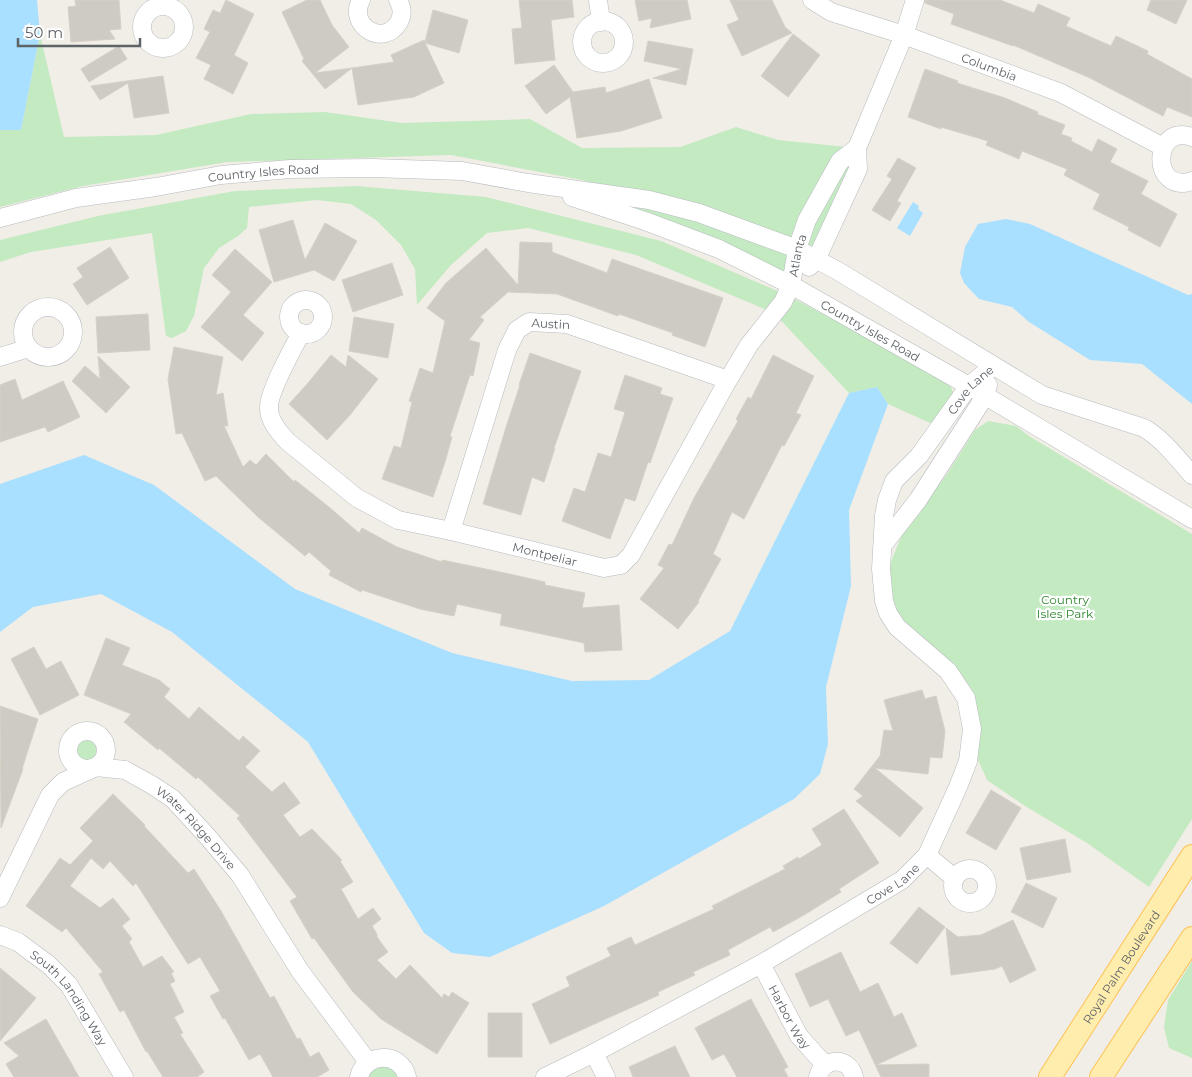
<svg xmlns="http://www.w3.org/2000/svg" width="1192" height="1077" font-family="Montserrat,sans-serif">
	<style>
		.green { fill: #c4eac2 }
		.water { fill: #a9dfff }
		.building { fill: #cecbc5; stroke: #d7d0c4 }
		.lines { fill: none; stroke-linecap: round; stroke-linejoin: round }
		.minor-casing { stroke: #b7babe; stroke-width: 19 }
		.major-casing { stroke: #fcc254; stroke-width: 24 }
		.minor { stroke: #fff; stroke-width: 18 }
		.major { stroke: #ffedae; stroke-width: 22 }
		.labels { text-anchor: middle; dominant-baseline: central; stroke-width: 4.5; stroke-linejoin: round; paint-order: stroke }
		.street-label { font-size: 12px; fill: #5e6368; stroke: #fff }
		.park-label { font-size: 12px; fill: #30862f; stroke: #fff }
	</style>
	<rect width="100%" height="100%" fill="#f1eee7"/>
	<path class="green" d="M40,34L64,137L156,135L251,114L325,112L402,123L530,119L582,148L680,147L736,127L778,140L857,148L816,260L798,250L791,285L616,202L647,199L582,180L451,155L227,162L83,186L0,207V130H21Z
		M356,186L486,197L661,241L787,295L942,377L951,387L955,396L939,427L888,404L877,387L849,393L774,313L636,255L528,228L487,233L451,265L417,305L415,269L401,245L376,220L351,204L317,200L249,207L247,228L238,236L219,248L204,268L194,316L186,331L172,338L166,336L152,233L31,252L0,262V240L98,216L235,191Z
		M988,421L1016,426L1029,436L1192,534V819L1149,887L1087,843L1025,806L987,780L974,751L980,727L933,648L901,619L888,592L890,564L903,532L947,474L975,430Z
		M87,730C105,733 112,749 101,763L78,766C62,754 66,734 87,730Z
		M1192,961V1058L1169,1048L1164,1027L1168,1000Z
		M375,1058L406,1077H359Z"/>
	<path class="water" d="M0,0H37L40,34L21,130H0Z
		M913,202L919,206L918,209L923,213L910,236L897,228Z
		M1006,219L1030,224L1188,295L1192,294V404L1142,364L1090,360L1029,322L1012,307L979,299L964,283L960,273L965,247L978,224Z
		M877,387L888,404L849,510L851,586L826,687L828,744L820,774L794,799L604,906L490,957L452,953L424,933L308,742L172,632L101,594L33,607L0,632V484L84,455L154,485L295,589L452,653L572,681L649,680L730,631L849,393Z"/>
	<path class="building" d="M75,0H119L121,29L109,30L115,39L71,42L68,7L76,6Z
		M226,0L254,14L234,55L248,63L233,94L204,79L211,65L196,58L210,32L204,29L213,10L220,13Z
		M307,0H320L332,25L349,47L315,73L352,68L325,89L302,61L304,59L282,12Z
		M519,0H572L574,17L551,20L555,60L515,64L512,29L522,28Z
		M635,0H687L691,19L650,28L652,18L639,21Z
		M730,0H772L785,27L792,33L742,56L727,25L739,20Z
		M925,0H1000L1034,13L1038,4L1070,18L1066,26L1111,46L1116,36L1148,51L1147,54L1192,79V117L1167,107L1163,116L1090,78L1013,45V46L951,24L954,14L925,3Z
		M1151,0H1187L1176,24L1147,10Z
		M433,10L468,20L459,53L425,43L444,83L414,97L358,105L352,68L394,62L391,55L424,40L425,42Z
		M793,34L820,55L788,97L761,76Z
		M648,41L693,49L686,85L653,78L682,69L644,61Z
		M119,46L127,59L89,82L81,69Z
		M554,65L573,92L605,87L606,93L649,79L662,118L621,131L577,138L570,97L546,114L525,86Z
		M925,69L958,81L957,83L1005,98L1038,112L1037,114L1065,125L1061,134L1072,138L1071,141L1092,152L1098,139L1117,149L1110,162L1148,181L1141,194L1177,214L1160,247L1128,230L1129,227L1093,209L1100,194L1064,175L1067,169L1022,151L1019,159L986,145L988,141L941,127V129L908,117Z
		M163,76L169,113L134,118L128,83L100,100L91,86Z
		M898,158L916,168L897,201L901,203L890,221L872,210L892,179L887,176Z
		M293,220L305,260L325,223L357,241L334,281L314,270L274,282L259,230Z
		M520,242L552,243V252L607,273L612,259L723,298L705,347L672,335L673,333L619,314L618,316L557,294L508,292L480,317L484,320L469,340L480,343L473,376L470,375L450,436L452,437L445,462L433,497L382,479L394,446L401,448L412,402L409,401L420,368L433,373L445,321L427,308L446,283L486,248L518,285Z
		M110,247L129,278L87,305L73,284L83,277L77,268Z
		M235,249L272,282L243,315L264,333L242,361L201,327L231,292L212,275Z
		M392,263L403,295L353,312L342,280Z
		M148,314L150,350L98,353L96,317Z
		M354,317L394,324L388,358L349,351Z
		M174,347L223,357L216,395L223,393L228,426H224L243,467L250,460L256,465L266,454L294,482L295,480L329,507L359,533L362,528L397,547L442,562V560L505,573L545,582V585L585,593L582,608L619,605L622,650L585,652L584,643L500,625L502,614L457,604L454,616L420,609L362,590L361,592L329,575L331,571L309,552L305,556L258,517L216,476L205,481L182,433L176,434L168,379Z
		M530,353L581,371L554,448H555L544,482L532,477L521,515L483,504L507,424L520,385H519Z
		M331,355L346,367L348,355L378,379L350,415L327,440L289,404L308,383Z
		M773,355L814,376L796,413L801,415L784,446L782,445L744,519L732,512L713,554L721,559L698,601L699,602L678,629L640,599L664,568L658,565L669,544L672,545L694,498L738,421L736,419L748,397L751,399Z
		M98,356L130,387L106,413L72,381L85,366L100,379Z
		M625,375L662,388L660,394L673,398L650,463L648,462L635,501L625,498L610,539L562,521L574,488L585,492L598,453L611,457L625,412L614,409Z
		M15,379L22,400L63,381L80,417L48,432L45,427L0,442V385Z
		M106,638L130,648L122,665L159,680L170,689L164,697L189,719L199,707L239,741L243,736L260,751L245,767L272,792L284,782L300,803L283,815L300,837L312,829L342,860L340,861L353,882L341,889L358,919L373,908L381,919L372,926L377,934V937L388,952L377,960L396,979L410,965L442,998L444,994L449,997L452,992L469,1003L437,1054L381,1019L353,992L314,938L312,939L290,901L297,897L237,818L240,816L198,777L196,779L159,748L158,750L124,722L131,714L84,695Z
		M34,647L46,669L61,661L79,695L40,715L11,659Z
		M922,690L925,699L936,696L945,731L942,758L930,757L928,774L875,768L923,808L900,837L856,801L863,796L854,789L880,756L884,730L893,731L884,700Z
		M0,706L38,719L22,769H23L1,828Z
		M991,790L1021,808L996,850L966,833Z
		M113,794L145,825L144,826L188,873L194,869L221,911L270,998L274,996L297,1039L300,1038L310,1057L319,1052L329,1070L317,1077H273L260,1054L249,1060L225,1018L223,1019L210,996L220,991L200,957L188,964L136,883L133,886L110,861L103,869L91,858L70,886L100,908L113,898L130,919L122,926L132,939L129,942L143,967L162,956L174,972L171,973L175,981L170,984L184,1012L174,1017L183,1033L180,1034L204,1072L197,1077H163L147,1051L146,1052L124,1010L120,1012L99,974L103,972L66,928L62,932L26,906L60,858L70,865L93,841L80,828Z
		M844,809L879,863L839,889L841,892L804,915L773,932L770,927L728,950L730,955L693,972L695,975L658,992L659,995L550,1044L532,1004L570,986L566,977L611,956L607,948L631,937L635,945L714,909L712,906L785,869L783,866L798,857L799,859L822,845L812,829Z
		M1065,839L1071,872L1027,880L1020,848Z
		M1026,883L1057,898L1043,928L1011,912Z
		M919,907L945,927L917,964L890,943Z
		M1013,920L1036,970L1010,983L1002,966L995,969L951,975L946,928L958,937L981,935Z
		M841,952L860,992L878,983L894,1017L902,1013L917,1046L876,1065L929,1064V1077H881L859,1030L846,1036L828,999L810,1007L795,974Z
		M0,968L36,998L0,1041Z
		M751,999L788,1067L784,1069L788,1077H737L724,1054L712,1060L695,1028Z
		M488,1013H522V1057H488Z
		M46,1019L79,1077H14L6,1064L19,1056L4,1043Z
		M675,1046L690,1077H633L629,1067Z"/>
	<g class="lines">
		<g class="minor-casing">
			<g id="minor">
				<path d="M361,0C347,26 384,48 399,22C403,15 402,7 398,0"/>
				<path d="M598,0L601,22"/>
				<path id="s1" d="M812,0L831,12L904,35L1061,93L1163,147"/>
				<circle cx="163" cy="27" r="21"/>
				<circle cx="603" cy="42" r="21"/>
				<path d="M1192,137C1151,123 1151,195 1192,181"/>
				<path id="s2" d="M572,197L645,221L719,249L791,285L969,386L1192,519"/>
				<path id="s3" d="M0,218L76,198L156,187L221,175L290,169L373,168L462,171L528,183L649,200L699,213L797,249L838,271L1042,395L1144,428C1164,440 1177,458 1192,475"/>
				<path d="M809,267L816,260L858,169L857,148L904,35L915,0"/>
				<circle cx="306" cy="317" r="17"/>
				<circle cx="48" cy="332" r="25"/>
				<path id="s4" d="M301,333C293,348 268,393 269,408C269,421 279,432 287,441L357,498L398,520L451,531L604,568L621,565L631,555L728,380L749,345L783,302L791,285L797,249L807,220L840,161L857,148"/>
				<path d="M0,357L29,348"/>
				<path id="s5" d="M451,531L507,350L517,330L529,322L567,324L728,380"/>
				<path d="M883,545L918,500L985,396L988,385"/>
				<circle cx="87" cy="750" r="19"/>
				<path d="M927,855L954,878"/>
				<circle cx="970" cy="886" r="17"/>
				<path id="s6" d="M0,898L50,795L63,782L96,767L125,770L152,785L173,799L207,836L240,875L300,971L368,1062"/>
				<path id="s7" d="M0,935L18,942L49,965L69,985L124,1077"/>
				<path id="s8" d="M761,964L799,1036L825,1065"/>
				<path d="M594,1053L606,1077"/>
				<path d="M359,1077C365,1052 401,1051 407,1077"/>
				<path id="s9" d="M545,1077L594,1053L761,964L902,880L927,855L958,787L968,761L972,729L966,698L948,671L897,627L888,613L884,601L881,569L884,516L887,500L894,481L919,456L969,386L993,366"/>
				<path d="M818,1077C823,1057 849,1056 854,1077"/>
			</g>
		</g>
		<g class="major-casing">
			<g id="major">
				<path id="s10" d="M1050,1077L1192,856"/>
				<path d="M1101,1077L1192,938"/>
			</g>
		</g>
		<use href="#minor" class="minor"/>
		<use href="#major" class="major"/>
	</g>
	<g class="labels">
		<g class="street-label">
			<text stroke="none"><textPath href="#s1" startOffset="190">Columbia</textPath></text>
			<text stroke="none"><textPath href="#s3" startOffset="268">Country Isles Road</textPath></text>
			<text stroke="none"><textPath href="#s4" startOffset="845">Atlanta</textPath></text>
			<text stroke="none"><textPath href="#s5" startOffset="248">Austin</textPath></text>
			<text stroke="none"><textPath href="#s2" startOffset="328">Country Isles Road</textPath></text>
			<text stroke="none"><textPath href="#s9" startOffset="980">Cove Lane</textPath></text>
			<text stroke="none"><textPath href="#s4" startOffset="408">Montpeliar</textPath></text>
			<text stroke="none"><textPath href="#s6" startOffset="291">Water Ridge Drive</textPath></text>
			<text stroke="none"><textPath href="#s9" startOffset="398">Cove Lane</textPath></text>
			<text stroke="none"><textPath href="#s10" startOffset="131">Royal Palm Boulevard</textPath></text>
			<text stroke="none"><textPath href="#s7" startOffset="96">South Landing Way</textPath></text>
			<text stroke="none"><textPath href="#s8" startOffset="60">Harbor Way</textPath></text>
		</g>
		<g class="park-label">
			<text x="1065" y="599">Country<tspan x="1065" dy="14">Isles Park</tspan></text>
		</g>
	</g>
	<path d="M18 38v8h122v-8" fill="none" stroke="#5e6368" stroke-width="2.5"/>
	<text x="25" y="38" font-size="15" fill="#5e6368" stroke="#ffffff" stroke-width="4" paint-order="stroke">50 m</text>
</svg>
